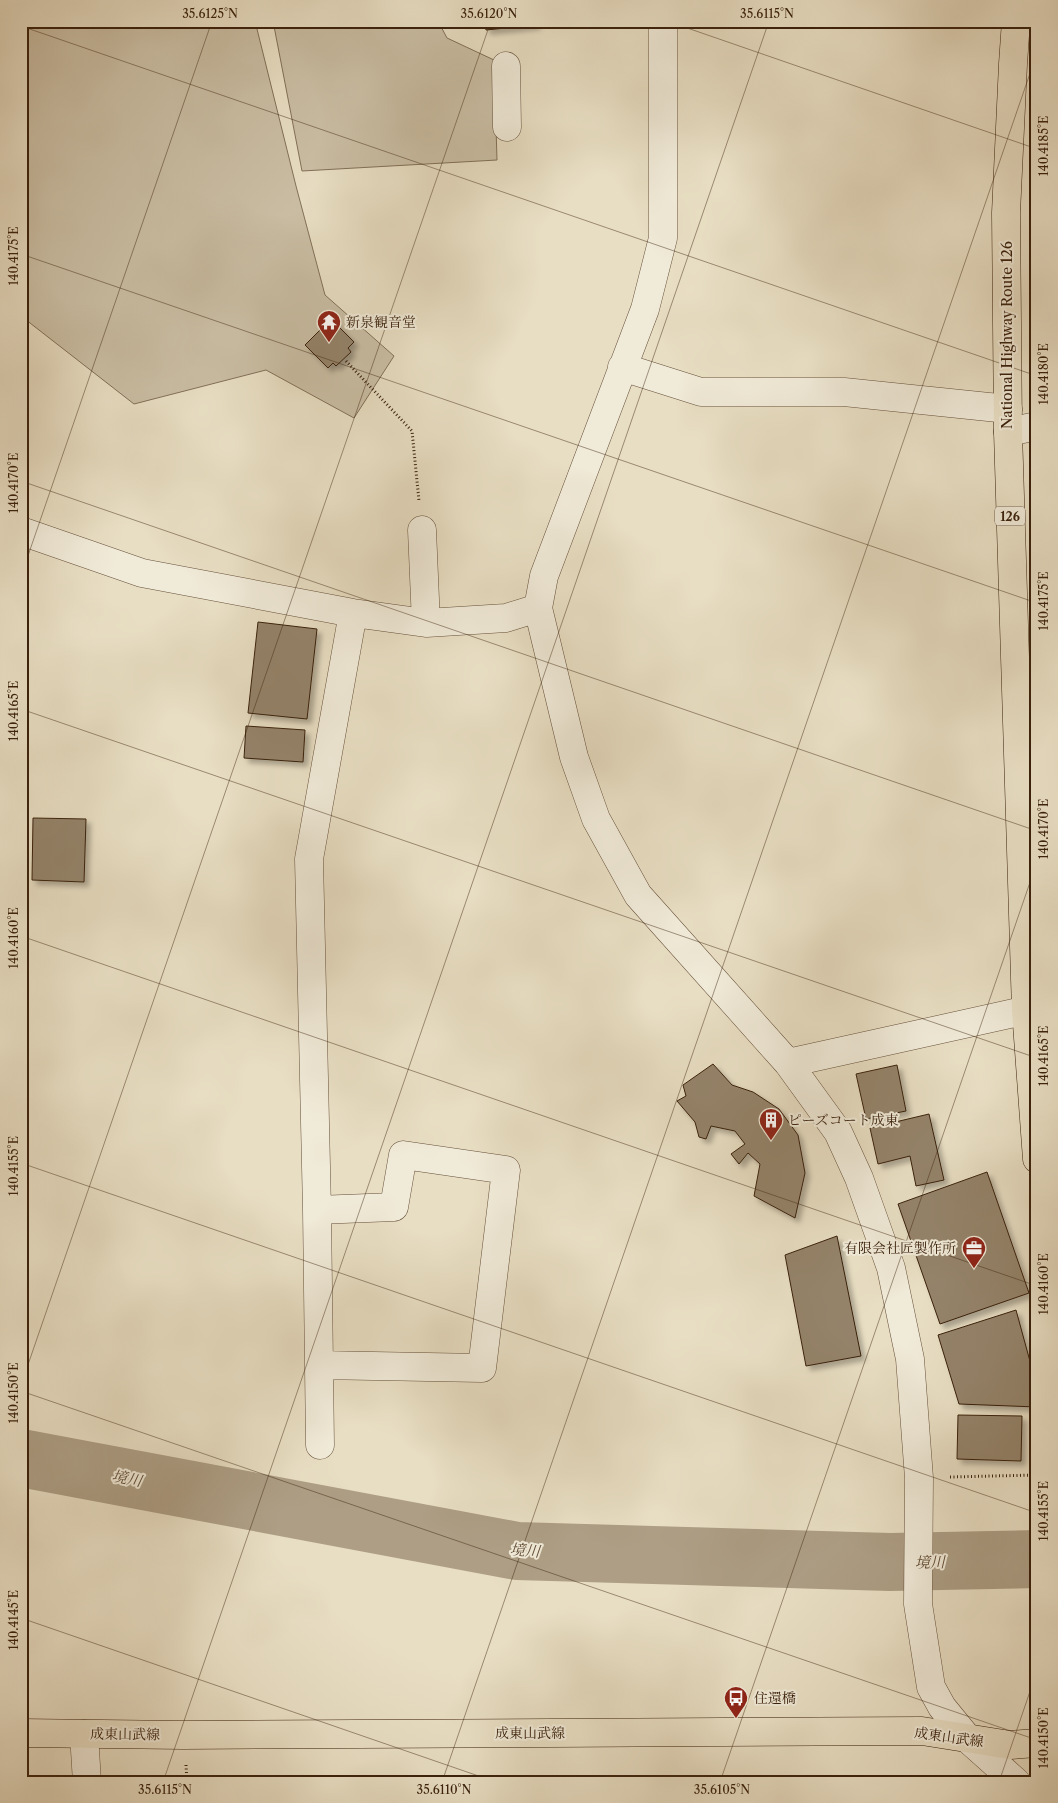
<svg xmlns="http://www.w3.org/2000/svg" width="1058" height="1803" font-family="'Libre Caslon Text','Noto Serif JP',serif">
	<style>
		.green { fill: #cabea4; stroke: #827058 }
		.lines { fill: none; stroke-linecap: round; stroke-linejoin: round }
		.river { stroke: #ad9e85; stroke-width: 58 }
		.building { fill: #94836b; stroke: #3a210c; filter: url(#shadow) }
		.minor-casing { stroke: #66503a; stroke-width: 29 }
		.major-casing { stroke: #3a210c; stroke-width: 29 }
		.highway-casing { stroke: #3a210c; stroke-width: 29 }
		.path { stroke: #3a210c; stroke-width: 3; stroke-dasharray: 1 2.5; stroke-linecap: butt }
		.minor { stroke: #f0ead8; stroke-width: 28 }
		.major { stroke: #e8dec3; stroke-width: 28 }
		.highway { stroke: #e8dec3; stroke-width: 28 }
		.ticks { fill: none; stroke: #3a210c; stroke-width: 1; stroke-opacity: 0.45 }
		.labels { text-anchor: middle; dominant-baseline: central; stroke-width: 4; stroke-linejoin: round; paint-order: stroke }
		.shield { fill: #f0ead8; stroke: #715d49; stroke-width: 1 }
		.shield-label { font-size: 12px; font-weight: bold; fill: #3a210c }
		.poi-label { font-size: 14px; fill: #3a210c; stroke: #f0ead8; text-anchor: start }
		.street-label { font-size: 14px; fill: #3a210c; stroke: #f0ead8 }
		.water-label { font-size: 15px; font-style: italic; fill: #624d36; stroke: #f0ead8 }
		.neatline { fill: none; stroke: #3a210c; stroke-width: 2 }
		.ticks-label { font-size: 12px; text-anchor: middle; fill: #3a210c }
	</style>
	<defs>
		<filter id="shadow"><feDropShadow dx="4.5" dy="4.5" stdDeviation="2.5" flood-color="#0004"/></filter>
	</defs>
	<rect width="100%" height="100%" fill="#e8dec3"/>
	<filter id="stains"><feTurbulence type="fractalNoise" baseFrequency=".004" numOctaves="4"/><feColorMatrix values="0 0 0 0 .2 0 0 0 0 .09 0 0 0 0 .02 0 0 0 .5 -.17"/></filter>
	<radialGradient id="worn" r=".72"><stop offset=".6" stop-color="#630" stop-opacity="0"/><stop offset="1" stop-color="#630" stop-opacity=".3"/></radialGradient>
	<path class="green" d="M21,21H255L296,186L325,295L394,356L354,418L266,370L134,404L21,316Z
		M273,21H438L447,38L494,60L497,160L302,171Z"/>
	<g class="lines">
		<path class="river" d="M21,1458L517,1551L890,1562L1037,1559"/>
	</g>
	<path class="building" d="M485,21H535L536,25L486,30Z
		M331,319L354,342L348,348L351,352L336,366L333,363L328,368L305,345Z
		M258,622L317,629L307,719L248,713Z
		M246,726L305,730L303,762L244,758Z
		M33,818L86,819L84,882L32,880Z
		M713,1064L732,1085L753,1092L779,1109L798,1135L805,1173L795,1218L754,1196L760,1164L748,1153L739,1164L731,1154L745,1144L735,1131L711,1126L706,1139L699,1137L695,1122L677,1101L686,1096L683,1085Z
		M897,1065L906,1111L866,1119L856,1074Z
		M929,1114L944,1180L916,1186L910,1156L878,1164L870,1128Z
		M987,1172L1029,1293L940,1324L898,1204Z
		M837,1236L861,1356L806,1366L785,1255Z
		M1016,1310L1037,1387V1407L959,1404L938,1335Z
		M958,1415L1022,1416L1021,1461L957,1459Z"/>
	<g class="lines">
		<g class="minor-casing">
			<path id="minor" d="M663,21V238L645,309L544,576L538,608L574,757L596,819L638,895L788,1063L838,1132L859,1178L891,1268L910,1359L919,1478L918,1604L931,1687L942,1707L969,1740L1016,1782
				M506,66L507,127
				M622,367L701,392H844L1008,409
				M1008,432L1037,426
				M422,530L426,623
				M21,531L142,573L353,613L426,623L506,618L538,608
				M788,1063L1037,1008
				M317,1210L394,1207L403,1155L506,1170L482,1368L319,1365
				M320,1445L317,1210L309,859L353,613
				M84,1734L87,1782"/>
		</g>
		<g class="major-casing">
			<path id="major" d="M21,1733L183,1735L922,1731L1010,1745L1037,1743"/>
		</g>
		<g class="highway-casing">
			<path id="highway" d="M1016,21L1013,64L1006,213L1008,432L1026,1010L1037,1159"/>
		</g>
		<path class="path" d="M346,361L412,431L419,501
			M950,1477L1037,1475
			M186,1765L187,1782"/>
		<use href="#minor" class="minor"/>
		<use href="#major" class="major"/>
		<use href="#highway" class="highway"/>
	</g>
	<path class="ticks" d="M667,21L1037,149M21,26L1037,376M21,254L1037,603M21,481L1037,831M21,576L212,21M21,709L1037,1058M21,936L1037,1286M21,1163L1037,1513M21,1385L491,21M21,1391L1037,1740M21,1618L496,1782M163,1782L769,21M442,1782L1037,53M720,1782L1037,862M999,1782L1037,1671"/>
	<defs>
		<g id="temple-pin" transform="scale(1.25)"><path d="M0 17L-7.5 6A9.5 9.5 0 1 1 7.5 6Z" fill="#8f2418" stroke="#f0ead8"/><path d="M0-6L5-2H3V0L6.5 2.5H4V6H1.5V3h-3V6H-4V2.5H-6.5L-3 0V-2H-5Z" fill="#fff"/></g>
		<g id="building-pin" transform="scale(1.25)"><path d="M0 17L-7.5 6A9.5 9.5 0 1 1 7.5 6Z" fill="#8f2418" stroke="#f0ead8"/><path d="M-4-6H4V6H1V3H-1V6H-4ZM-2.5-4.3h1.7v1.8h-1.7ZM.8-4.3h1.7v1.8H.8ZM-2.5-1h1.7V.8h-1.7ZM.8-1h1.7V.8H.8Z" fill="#fff"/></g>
		<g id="office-pin" transform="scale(1.25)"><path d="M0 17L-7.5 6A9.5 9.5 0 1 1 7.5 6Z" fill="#8f2418" stroke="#f0ead8"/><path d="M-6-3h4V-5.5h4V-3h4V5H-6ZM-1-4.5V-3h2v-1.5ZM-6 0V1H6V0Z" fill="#fff"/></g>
		<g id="bus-pin" transform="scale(1.25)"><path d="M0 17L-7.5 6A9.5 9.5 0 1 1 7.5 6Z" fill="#8f2418" stroke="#f0ead8"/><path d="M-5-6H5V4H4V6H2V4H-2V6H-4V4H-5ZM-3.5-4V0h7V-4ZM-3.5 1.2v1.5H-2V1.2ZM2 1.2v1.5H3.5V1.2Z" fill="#fff"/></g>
	</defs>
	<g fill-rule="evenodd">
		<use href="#temple-pin" x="329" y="322"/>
		<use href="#building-pin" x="771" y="1120"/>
		<use href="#office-pin" x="974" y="1248"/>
		<use href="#bus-pin" x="736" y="1698"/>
	</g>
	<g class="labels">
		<rect class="shield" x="995" y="506.5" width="30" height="19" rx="4"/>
		<g class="shield-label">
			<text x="1010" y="516">126</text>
		</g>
		<g class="poi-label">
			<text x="346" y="322">新泉観音堂</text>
			<text x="788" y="1120">ピーズコート成東</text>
			<text x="956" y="1248" text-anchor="end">有限会社匠製作所</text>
			<text x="754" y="1698">住還橋</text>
		</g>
		<g class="street-label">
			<text transform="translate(1007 335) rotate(-90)">National Highway Route 126</text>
			<text x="530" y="1733">成東山武線</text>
			<text transform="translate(125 1734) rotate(1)">成東山武線</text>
			<text transform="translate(949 1737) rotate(8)">成東山武線</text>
		</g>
		<g class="water-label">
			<text transform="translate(127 1478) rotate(11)">境川</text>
			<text transform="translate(525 1550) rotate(5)">境川</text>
			<text transform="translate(930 1562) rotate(-1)">境川</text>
		</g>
	</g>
	<rect width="1058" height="1803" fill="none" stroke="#e8dec3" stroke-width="55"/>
	<rect x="28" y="28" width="1002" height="1748" class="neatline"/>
	<g class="ticks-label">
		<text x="210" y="18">35.6125°N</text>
		<text x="489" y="18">35.6120°N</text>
		<text x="767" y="18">35.6115°N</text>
		<text transform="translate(1044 146) rotate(-90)" y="4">140.4185°E</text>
		<text transform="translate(14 256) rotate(-90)" y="4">140.4175°E</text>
		<text transform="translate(1044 374) rotate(-90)" y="4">140.4180°E</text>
		<text transform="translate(14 483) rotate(-90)" y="4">140.4170°E</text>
		<text transform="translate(1044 601) rotate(-90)" y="4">140.4175°E</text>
		<text transform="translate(14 711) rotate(-90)" y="4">140.4165°E</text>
		<text transform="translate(1044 829) rotate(-90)" y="4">140.4170°E</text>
		<text transform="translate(14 938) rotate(-90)" y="4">140.4160°E</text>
		<text transform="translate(1044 1056) rotate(-90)" y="4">140.4165°E</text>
		<text transform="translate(14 1166) rotate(-90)" y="4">140.4155°E</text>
		<text transform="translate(1044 1284) rotate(-90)" y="4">140.4160°E</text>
		<text transform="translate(14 1393) rotate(-90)" y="4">140.4150°E</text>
		<text transform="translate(1044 1511) rotate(-90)" y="4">140.4155°E</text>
		<text transform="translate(14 1620) rotate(-90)" y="4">140.4145°E</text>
		<text transform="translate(1044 1738) rotate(-90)" y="4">140.4150°E</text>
		<text x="165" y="1794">35.6115°N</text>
		<text x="444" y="1794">35.6110°N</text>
		<text x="722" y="1794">35.6105°N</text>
	</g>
	<rect width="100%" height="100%" filter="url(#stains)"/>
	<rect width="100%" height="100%" fill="url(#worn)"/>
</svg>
